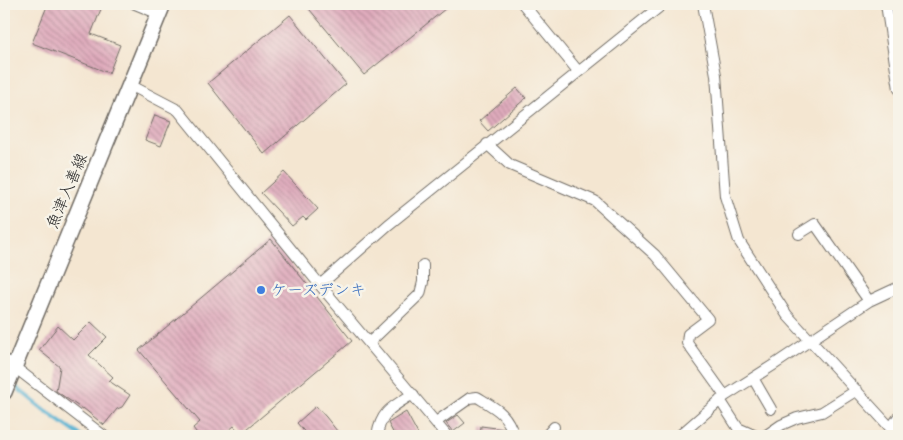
<svg xmlns="http://www.w3.org/2000/svg" width="903" height="440" font-family="Pangolin,'Klee One',sans-serif">
	<style>
		.lines { fill: none; stroke-linecap: round; stroke-linejoin: round }
		.stream { stroke: #53b1d2; stroke-width: 4 }
		.building { fill: url(#building-back-hatch) }
		.street-casing { stroke: #716c65; stroke-width: 12 }
		.secondary-casing { stroke: #716c65; stroke-width: 18 }
		.street { stroke: #fff; stroke-width: 10 }
		.secondary { stroke: #fff; stroke-width: 15 }
		.shop-dot { fill: #3f7fe0; stroke: #f7f3e8; stroke-width: 2 }
		.labels { text-anchor: middle; dominant-baseline: central; stroke-width: 5; stroke-linejoin: round; paint-order: stroke }
		.street-label { font-size: 16px; fill: #2b2b2b; stroke: #f7f3e8 }
		.shop-label { font-size: 16px; fill: #366cbe; stroke: #f7f3e8; text-anchor: start }
	</style>
	<defs>
		<pattern id="building-back-hatch" width="6" height="6" patternUnits="userSpaceOnUse" patternTransform="scale(1.25)"><rect width="6" height="6" fill="#e0acbd"/><path d="M-1 5l2 2M0 0l6 6M5-1l2 2" fill="none" stroke="#b68c9a"/></pattern>
	</defs>
	<rect width="100%" height="100%" fill="#f7f3e8"/>
	<filter id="ink" filterUnits="userSpaceOnUse"><feTurbulence type="fractalNoise" baseFrequency=".02" numOctaves="2"/><feDisplacementMap in="SourceGraphic" scale="10" xChannelSelector="R" yChannelSelector="G"/><feConvolveMatrix kernelMatrix="1 2 1 2 8 2 1 2 1" color-interpolation-filters="sRGB"/></filter>
	<filter id="wash" filterUnits="userSpaceOnUse"><feTurbulence type="fractalNoise" baseFrequency=".0096" numOctaves="4" result="noise"/><feDisplacementMap in="SourceGraphic" scale="20" xChannelSelector="R" yChannelSelector="G"/><feGaussianBlur stdDeviation="1.12" result="paint"/><feColorMatrix in="noise" values="0 0 0 0 0 0 0 0 0 0 0 0 0 0 0 0 0 1.4 0 .05"/><feComposite in="paint" operator="in"/></filter>
	<g filter="url(#wash)">
		<rect width="100%" height="100%" fill="#f4e6d1"/>
		<g class="lines">
			<path class="stream" d="M11,383L43,409L81,436"/>
		</g>
		<g id="blocks">
			<path class="building" d="M48,4H103L91,34L120,45L109,73L32,43Z
				M305,4H451L364,75Z
				M290,15L346,84L264,154L208,83Z
				M517,88L526,98L488,131L479,121Z
				M155,115L171,121L161,146L145,140Z
				M284,172L318,209L306,220L303,217L292,226L261,193Z
				M271,239L352,341L241,434L234,426L222,436H199L193,428L200,422L139,350Z
				M91,322L107,337L89,355L113,377L109,381L130,395L122,407L117,409L104,425L83,408L82,409L56,391L60,367L39,350L58,326L73,340Z
				M316,406L326,417L341,436H308L297,423Z
				M406,412L419,436H395L388,423Z
				M458,415L465,423L453,432L446,423Z
				M481,426L504,429L507,436H480Z"/>
		</g>
	</g>
	<g filter="url(#ink)">
		<use href="#blocks" fill-opacity="0" stroke="#716c65" stroke-width="1"/>
		<g class="lines">
			<g class="street-casing">
				<path id="street" d="M135,4L159,14
					M523,4L578,71
					M703,4L716,75L725,196L739,241L787,315L898,436
					M886,4L899,89
					M130,85L178,110L320,285L447,436
					M487,144L510,165L595,201L655,255L708,319L688,334L687,343L725,396
					M799,234L815,224L869,301
					M320,285L388,225L663,4
					M370,342L420,294L423,282V265
					M4,359L104,436
					M753,378L771,409
					M720,400L738,428L756,436
					M436,422L470,398L477,397C497,409 507,413 514,436
					M891,428L899,416
					M377,436C381,411 392,407 413,394
					M546,436L554,427
					M679,436L725,396L775,364L869,301L899,287
					M765,436L781,425L797,418L822,412L857,390"/>
			</g>
			<g class="secondary-casing">
				<path id="secondary" d="M4,392L163,4"/>
			</g>
			<use href="#street" class="street"/>
			<use href="#secondary" class="secondary"/>
		</g>
	</g>
	<circle class="shop-dot" cx="261" cy="290" r="5"/>
	<g class="labels">
		<g class="street-label">
			<text transform="translate(67 191) rotate(-67)">魚津入善線</text>
		</g>
		<g class="shop-label">
			<text x="271" y="290">ケーズデンキ</text>
		</g>
	</g>
	<rect width="903" height="440" fill="none" stroke="#f7f3e8" stroke-width="20"/>
</svg>
